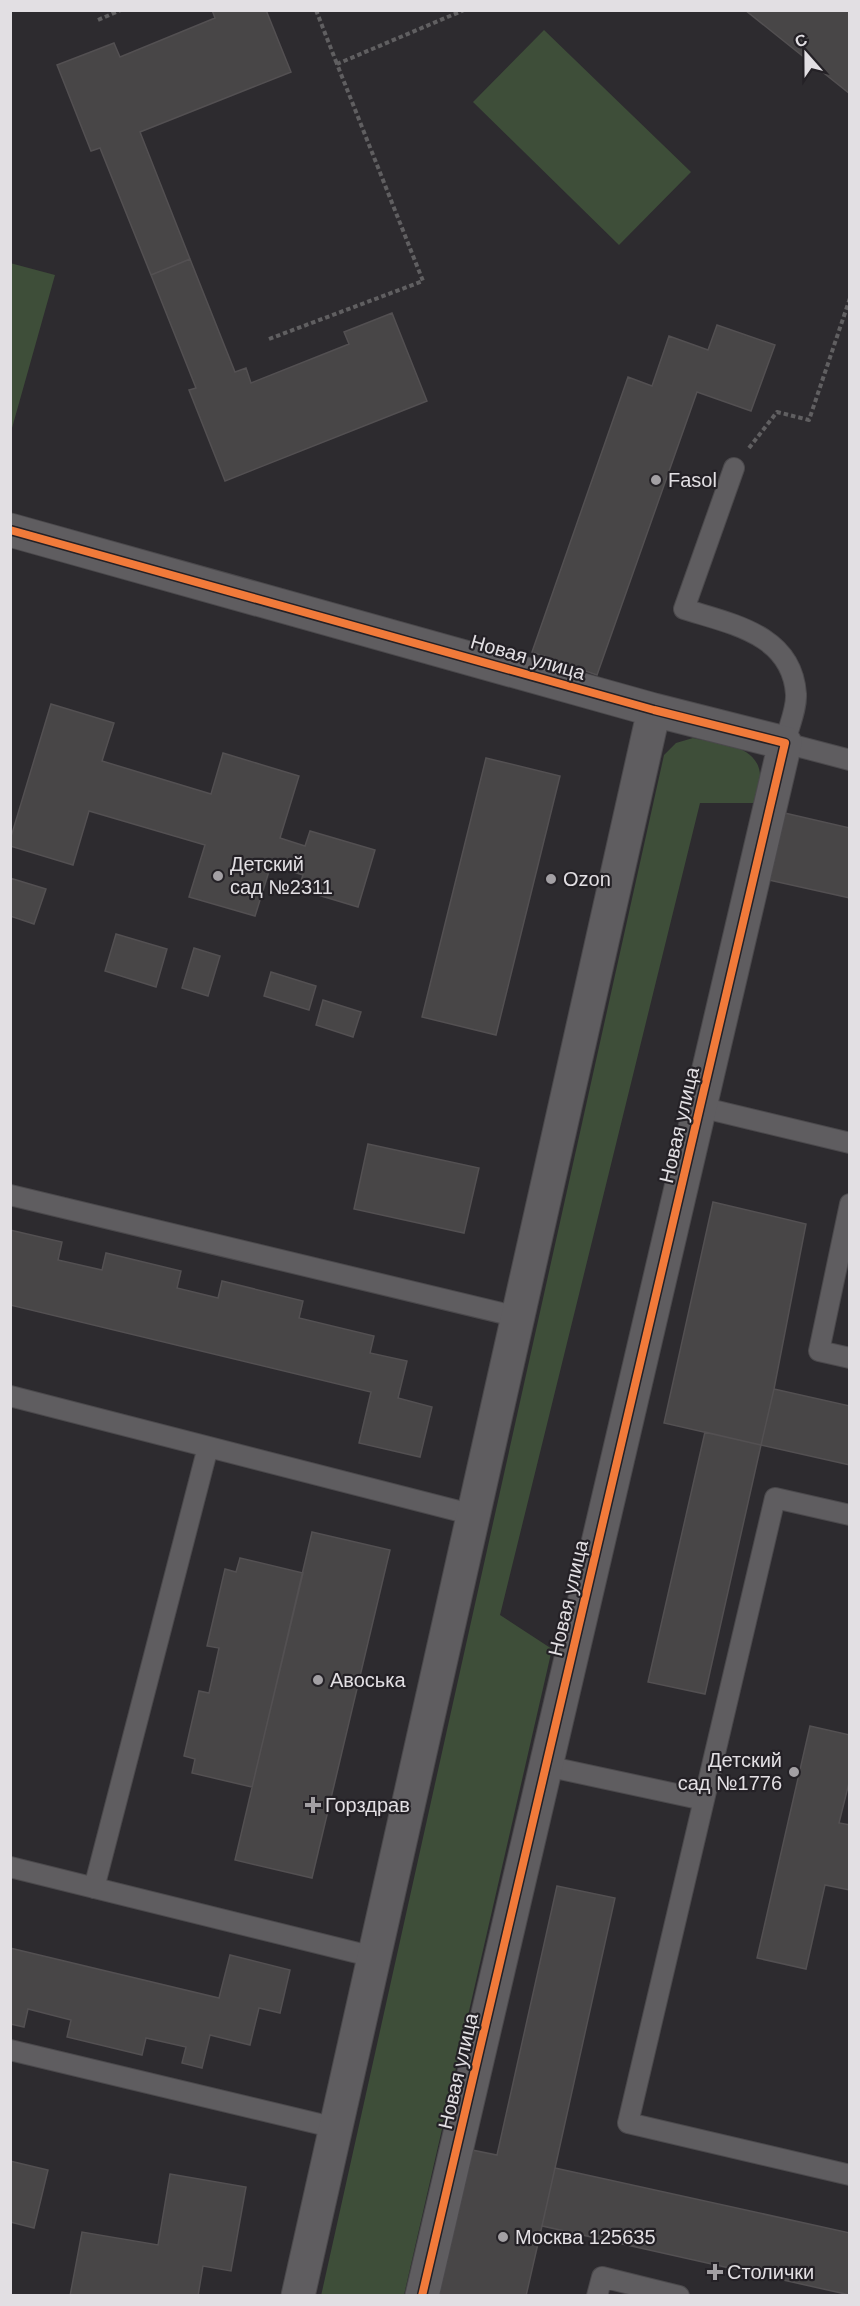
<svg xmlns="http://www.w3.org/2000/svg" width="860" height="2306" font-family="Arial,sans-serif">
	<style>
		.green { fill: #3e4e39 }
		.building { fill: #484647; stroke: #535052; stroke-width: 1.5 }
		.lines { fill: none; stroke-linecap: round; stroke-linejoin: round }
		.lane-casing { stroke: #4b494c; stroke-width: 22 }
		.street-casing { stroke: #4b494c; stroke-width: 35 }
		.path { stroke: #605f61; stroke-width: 4; stroke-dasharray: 4.5 3; stroke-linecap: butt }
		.lane { stroke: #5f5d60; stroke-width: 20 }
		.street { stroke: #5f5d60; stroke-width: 33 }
		.cycleway-casing { stroke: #242126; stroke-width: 11 }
		.cycleway { stroke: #f17a3a; stroke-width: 8 }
		.poi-dot { fill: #a3a0a4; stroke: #242126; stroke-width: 2 }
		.labels { text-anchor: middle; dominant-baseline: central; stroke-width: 4.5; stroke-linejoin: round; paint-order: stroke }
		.poi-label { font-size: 20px; fill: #e2dfe3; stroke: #242126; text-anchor: start }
		.street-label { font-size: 20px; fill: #e2dfe3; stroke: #242126 }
	</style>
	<rect width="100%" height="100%" fill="#2d2b2f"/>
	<path class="green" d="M544,30L691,172L619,245L473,102Z
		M10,263L55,275L12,428L10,427Z
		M693,738C719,744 763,744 760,781C759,788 755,796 754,803H700L500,1615L552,1649L404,2295L321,2296L664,755L676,743Z"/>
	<path class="building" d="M212,10H266L291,72L140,132L190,259L151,275L100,148L91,151L57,65L114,43L120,57L215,18Z
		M745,10H847L850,13V94Z
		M190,259L235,372L246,368L251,383L349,344L344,332L392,313L427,401L225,481L189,390L196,388L151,275Z
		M717,325L775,345L751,411L697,392L597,675L532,652L628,377L652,386L669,336L708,350Z
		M51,704L114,723L102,761L211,794L223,753L299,776L280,838L305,846L310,831L375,850L358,907L298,889L303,875L271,865L255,916L189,897L205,845L89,811L73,865L10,846V840Z
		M486,758L560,776L496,1035L422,1017Z
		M776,811L850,828V898L760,878Z
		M10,878L46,889L34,924L10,916Z
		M116,934L167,949L156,987L105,971Z
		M194,948L220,956L208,996L182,988Z
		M271,972L316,986L309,1010L264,996Z
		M323,1000L361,1012L353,1037L316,1025Z
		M368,1144L479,1168L464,1233L354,1209Z
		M713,1202L806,1224L774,1389L761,1445L664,1423Z
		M10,1230L62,1242L58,1260L102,1270L106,1253L181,1271L177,1288L218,1298L222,1281L303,1301L299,1318L374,1336L370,1353L407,1361L398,1398L432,1407L420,1457L359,1443L371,1392L10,1305Z
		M774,1389L850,1406V1465L761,1445Z
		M705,1432L761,1445L705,1694L648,1682Z
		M312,1532L390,1550L312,1878L235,1860Z
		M240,1558L303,1573L252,1787L192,1773L195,1759L184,1756L199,1691L209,1693L219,1648L207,1646L225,1569L236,1572Z
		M810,1726L850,1735V1779L839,1823L850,1825V1890L825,1885L806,1969L757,1958Z
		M557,1886L615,1898L555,2168L850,2233V2295L542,2226L526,2296H424L457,2147L497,2155Z
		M10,1948L219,1998L230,1955L290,1970L280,2013L259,2008L250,2045L210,2035L202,2068L182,2063L186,2047L146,2038L142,2055L67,2037L71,2020L28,2009L24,2027L10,2024Z
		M10,2161L48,2170L34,2228L10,2222Z
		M555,2168L850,2233V2295L542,2226Z
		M170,2174L246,2187L231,2271L203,2266L198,2296H70L82,2232L158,2245Z"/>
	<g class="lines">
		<g class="lane-casing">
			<path id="lane" d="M734,468L684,609C731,624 792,634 796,694C797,709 788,728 785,743L850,760
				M700,1107L850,1143
				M10,1195L518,1317
				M850,1204L819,1351L850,1358
				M10,1396L474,1515
				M850,1515L775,1498L628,2123L850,2175
				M546,1766L704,1800
				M10,1867L374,1957
				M94,1888L208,1447
				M10,2050L336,2128
				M597,2296L602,2277L679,2296"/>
		</g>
		<g class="street-casing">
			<path id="street" d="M10,530L654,710L785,743L422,2296
				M298,2296L654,710"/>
		</g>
		<path class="path" d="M316,10L337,64
			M98,20L121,10
			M269,339L423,281L337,64L464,10
			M749,448L777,412L809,420L850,298"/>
		<use href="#lane" class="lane"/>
		<use href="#street" class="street"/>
		<g class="cycleway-casing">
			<path id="cycleway" d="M10,530L654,710L785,743L422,2296"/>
		</g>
		<use href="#cycleway" class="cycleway"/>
	</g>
	<g class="poi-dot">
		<circle cx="656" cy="480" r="6"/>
		<circle cx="218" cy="876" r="6"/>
		<circle cx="551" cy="879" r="6"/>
		<circle cx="318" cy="1680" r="6"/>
		<circle cx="794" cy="1772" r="6"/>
		<path d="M310 1796h6v6h6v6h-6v6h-6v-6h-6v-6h6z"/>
		<circle cx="503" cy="2237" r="6"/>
		<path d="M712 2263h6v6h6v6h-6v6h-6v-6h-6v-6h6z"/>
	</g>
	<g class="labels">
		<g class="poi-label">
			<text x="668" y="480">Fasol</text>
			<text x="230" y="864">Детский<tspan x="230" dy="23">сад №2311</tspan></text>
			<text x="563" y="879">Ozon</text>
			<text x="330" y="1680">Авоська</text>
			<text x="782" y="1760" text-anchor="end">Детский<tspan x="782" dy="23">сад №1776</tspan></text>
			<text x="325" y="1805">Горздрав</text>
			<text x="515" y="2237">Москва 125635</text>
			<text x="727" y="2272">Столички</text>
		</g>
		<g class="street-label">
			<text transform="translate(528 657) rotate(16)">Новая улица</text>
			<text transform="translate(679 1125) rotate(-77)">Новая улица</text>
			<text transform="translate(568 1598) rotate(-77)">Новая улица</text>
			<text transform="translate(458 2071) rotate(-77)">Новая улица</text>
		</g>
	</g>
	<rect width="860" height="2306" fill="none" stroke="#e2dfe3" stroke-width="24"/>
	<g transform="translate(806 54) rotate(339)" stroke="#242126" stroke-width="4.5" paint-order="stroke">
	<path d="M0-4.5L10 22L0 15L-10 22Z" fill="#e2dfe3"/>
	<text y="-9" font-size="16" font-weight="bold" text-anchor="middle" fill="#e2dfe3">С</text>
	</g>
</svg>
